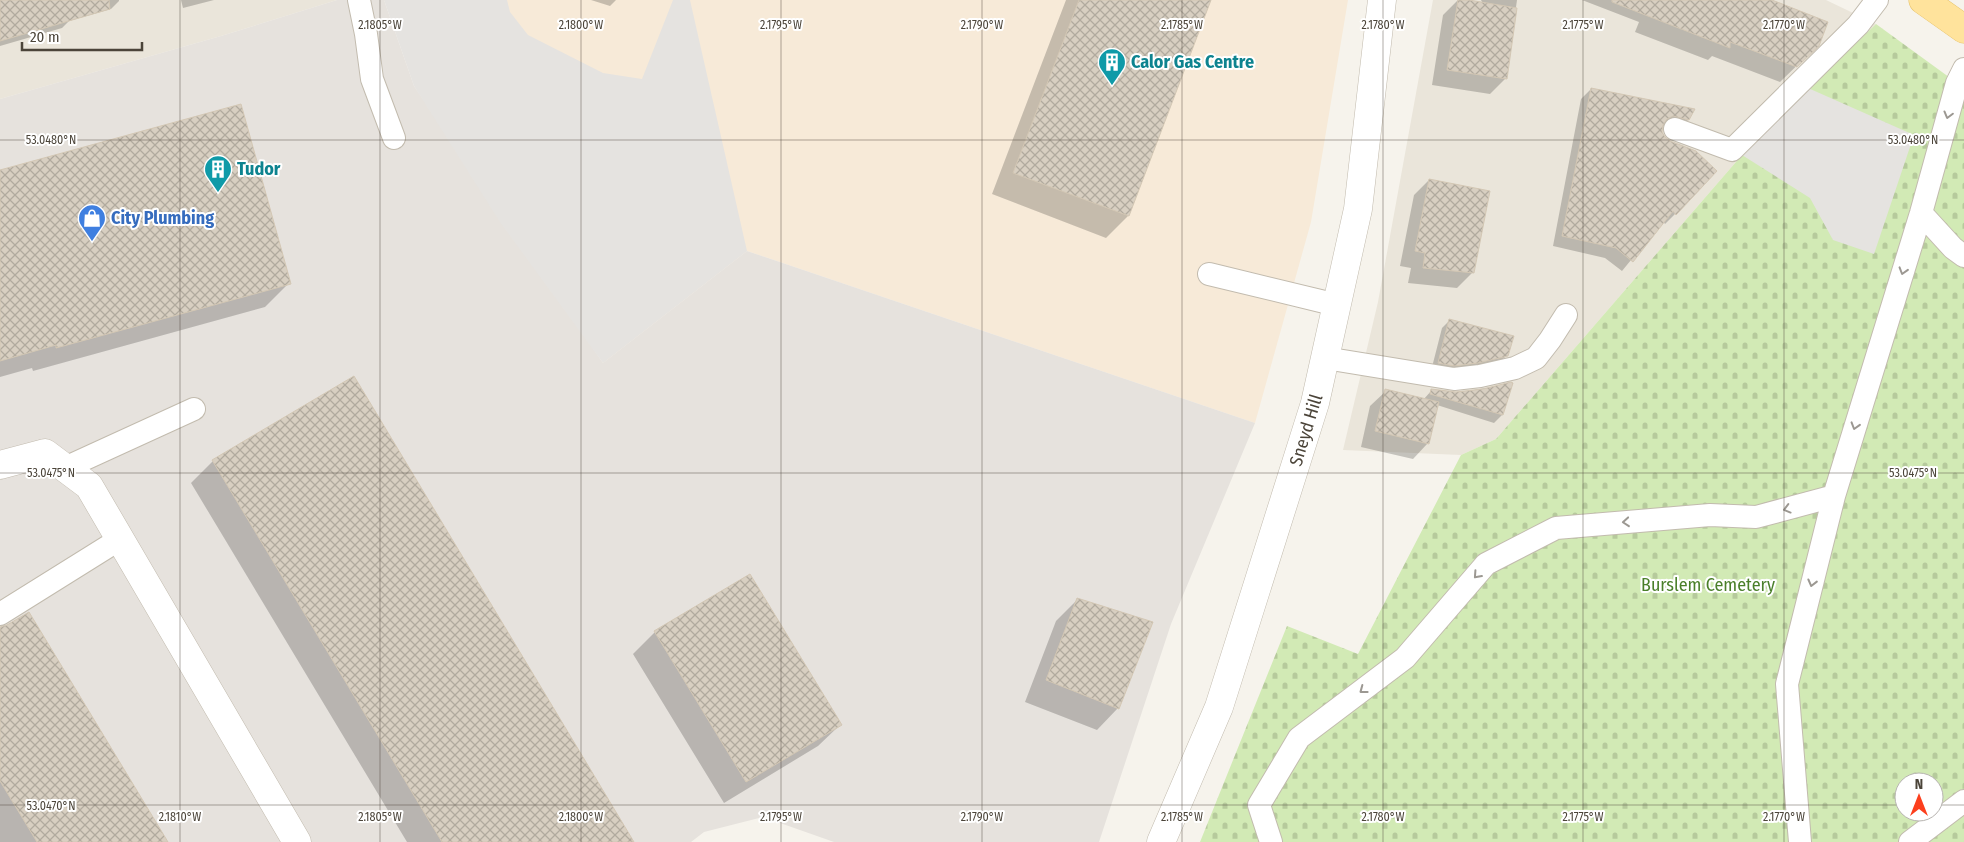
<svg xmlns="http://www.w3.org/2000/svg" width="1964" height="842" font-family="'Fira Sans Condensed',sans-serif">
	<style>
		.residential { fill: #eae5da }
		.commercial { fill: #f7ead8 }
		.industrial { fill: #e6e2dd }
		.cemetery { fill: url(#cemetery-stones); fill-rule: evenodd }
		.parking { fill: #e5e3e0 }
		.shadow { fill: #0003 }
		.building { fill: url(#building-cross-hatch); stroke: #d3c7b4 }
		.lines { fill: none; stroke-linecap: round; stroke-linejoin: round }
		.service-casing { stroke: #c2bbae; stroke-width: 24 }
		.minor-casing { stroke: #c2bbae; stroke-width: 29 }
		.tertiary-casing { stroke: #c2bbae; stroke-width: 29 }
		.primary-casing { stroke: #e6c16a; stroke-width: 29 }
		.service { stroke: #fff; stroke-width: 22 }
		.minor { stroke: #fff; stroke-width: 28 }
		.tertiary { stroke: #fff; stroke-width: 28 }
		.primary { stroke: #ffe39c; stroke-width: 28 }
		.oneway { stroke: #9c9892 }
		.ticks { fill: none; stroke: #4b4439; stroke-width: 1; stroke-opacity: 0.45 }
		.labels { text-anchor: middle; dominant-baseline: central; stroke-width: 4; stroke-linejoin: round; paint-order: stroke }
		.culture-label { font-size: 18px; font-weight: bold; fill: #0d838f; stroke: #fff; text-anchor: start }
		.shop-label { font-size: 18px; font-weight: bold; fill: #366cbe; stroke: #fff; text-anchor: start }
		.street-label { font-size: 18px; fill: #4b4439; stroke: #fff }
		.park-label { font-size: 18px; fill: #4a7f2a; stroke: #fff }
		.ticks-label { font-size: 12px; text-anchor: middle; fill: #4b4439; stroke: #fff; stroke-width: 4; stroke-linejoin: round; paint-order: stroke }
	</style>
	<defs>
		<pattern id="cemetery-stones" width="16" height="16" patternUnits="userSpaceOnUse" patternTransform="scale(1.25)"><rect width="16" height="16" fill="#d2eab5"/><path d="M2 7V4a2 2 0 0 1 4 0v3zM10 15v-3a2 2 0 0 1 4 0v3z" fill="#b6ca9c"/></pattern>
		<pattern id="building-cross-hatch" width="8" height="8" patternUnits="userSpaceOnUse" patternTransform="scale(1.25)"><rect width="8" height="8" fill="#d8cfc1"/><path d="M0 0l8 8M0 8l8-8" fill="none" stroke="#b1aa9e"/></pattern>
	</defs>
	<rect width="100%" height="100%" fill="#f6f3ec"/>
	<path class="residential" d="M0,0H337L221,36L0,99Z
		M1433,0H1826L1876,24L1808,88L1742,155L1496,439L1461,455L1343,450L1378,302Z"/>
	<path class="commercial" d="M384,0H1348L1311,222L1255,423L747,251L603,363Z"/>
	<path class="industrial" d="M337,0H384L414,86L603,363L747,251L1255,423L1171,624L1099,842H834L763,817L704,832L691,842H0V99L221,36Z"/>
	<path class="cemetery" d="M1876,24L1964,88V842H1200L1287,626L1358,654L1461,455L1496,439L1742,155L1808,88ZM1904,782H1934V812H1904Z"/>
	<path class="parking" d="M384,0H507L510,12L528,35L603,73L642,79L673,0H690L747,251L603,363L500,222L414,86Z
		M1808,88L1914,135L1874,254L1833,240L1810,198L1742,155Z"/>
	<path class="shadow" d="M0,0H119V1L111,9L69,21L62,28L0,46Z
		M181,0H214L183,8Z
		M591,0H616L610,6Z
		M1066,0H1210L1128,216L1106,238L992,194Z
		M1458,0L1483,4L1481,0H1517L1506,78L1490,94L1432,85L1443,15Z
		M1582,0H1768L1818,45L1780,82L1712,56L1708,60L1635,32L1639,22Z
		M1591,89L1688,120L1678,130L1661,125V132L1664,138L1669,142L1675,214L1665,224L1663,221L1622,271L1605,258L1553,246L1581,99Z
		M0,172L289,283L265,307L33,371L32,368L0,377Z
		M1429,180L1473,272L1457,288L1408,283L1411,268L1400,266L1414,195Z
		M1450,320L1507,355L1499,363L1431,371L1442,328Z
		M1511,384L1502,415L1494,423L1437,405L1428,443L1413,459L1361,447L1370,406L1386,391L1423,400L1432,390L1455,393Z
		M213,461L633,842H407L191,483Z
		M1078,599L1118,708L1097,730L1025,702L1056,621Z
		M0,628L167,842H0Z
		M655,632L840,725L818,746L724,803L633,654Z"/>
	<path class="building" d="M0,0H109L110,9L0,41Z
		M1079,0H1211L1129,216L1013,173Z
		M1458,0H1469L1517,8L1507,79L1447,70Z
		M1612,0H1772L1828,22L1819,46L1797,67L1730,42V48L1612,2Z
		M1591,88L1695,109L1689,120L1673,116L1667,119L1663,125L1662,132L1665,137L1670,141L1696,151L1717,171L1676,215L1673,211L1633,262L1616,248L1562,236Z
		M241,104L291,284L56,348V345L0,361V170Z
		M1429,179L1490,191L1474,273L1423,268L1425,253L1415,251Z
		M1449,319L1514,336L1508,356L1478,363L1454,366L1438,363Z
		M354,376L634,842H442L212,460Z
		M1511,382L1513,383L1503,415L1430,394L1431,389L1456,392L1483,389Z
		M1385,389L1439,402L1429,444L1375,431Z
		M750,574L842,725L746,782L654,631Z
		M1077,598L1153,622L1119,709L1046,680Z
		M29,612L168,842H37L0,781V627L7,625Z"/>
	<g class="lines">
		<g class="service-casing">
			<path id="service" d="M359,0L366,34L372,79L394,138
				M1675,129L1732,150L1858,25L1877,0
				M1921,213L1953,248L1964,256
				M1209,274L1337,305
				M1325,358L1454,379L1480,376L1515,368L1536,358L1550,340L1566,315
				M65,468L194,409
				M0,614L120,539
				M1271,842L1259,805L1299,738L1405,658L1486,564L1556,528L1710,515L1756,517L1834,496
				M1800,842L1787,684L1834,496L1921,213L1957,83L1964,69
				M1910,842L1964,801"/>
		</g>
		<g class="minor-casing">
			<path id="minor" d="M0,465L45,453L89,486L297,842"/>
		</g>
		<g class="tertiary-casing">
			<path id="tertiary" d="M1161,842L1219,707L1315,403L1358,209L1382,0"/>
		</g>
		<g class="primary-casing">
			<path id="primary" d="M1923,0L1964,29"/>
		</g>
		<use href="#service" class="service"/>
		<use href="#minor" class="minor"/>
		<use href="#tertiary" class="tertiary"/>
		<use href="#primary" class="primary"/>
	</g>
	<defs><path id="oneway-chevron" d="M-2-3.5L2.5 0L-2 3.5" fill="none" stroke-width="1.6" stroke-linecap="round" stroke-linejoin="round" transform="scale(1.25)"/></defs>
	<g class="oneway">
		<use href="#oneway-chevron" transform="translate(1948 115) rotate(105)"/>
		<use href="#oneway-chevron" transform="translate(1903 271) rotate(107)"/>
		<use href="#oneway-chevron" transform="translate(1855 426) rotate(107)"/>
		<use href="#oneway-chevron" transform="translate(1787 509) rotate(165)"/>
		<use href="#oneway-chevron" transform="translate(1626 522) rotate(175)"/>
		<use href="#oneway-chevron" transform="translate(1477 575) rotate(132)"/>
		<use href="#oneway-chevron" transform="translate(1812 583) rotate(104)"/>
		<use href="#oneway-chevron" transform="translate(1363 690) rotate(143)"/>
	</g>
	<path class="ticks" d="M180,0V842M380,0V842M581,0V842M781,0V842M982,0V842M1182,0V842M1383,0V842M1583,0V842M1784,0V842M0,140H1964M0,473H1964M0,805H1904M1934,805H1964"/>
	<defs>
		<g id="building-pin" transform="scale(1.4375)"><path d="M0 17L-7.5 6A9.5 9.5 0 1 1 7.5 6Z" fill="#0f9aa8" stroke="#fff"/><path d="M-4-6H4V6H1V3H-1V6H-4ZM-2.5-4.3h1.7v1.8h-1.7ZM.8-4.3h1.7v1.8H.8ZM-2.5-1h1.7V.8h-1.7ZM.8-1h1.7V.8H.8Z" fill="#fff"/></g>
		<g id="shop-pin" transform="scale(1.4375)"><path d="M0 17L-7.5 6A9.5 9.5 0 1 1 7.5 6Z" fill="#3f7fe0" stroke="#fff"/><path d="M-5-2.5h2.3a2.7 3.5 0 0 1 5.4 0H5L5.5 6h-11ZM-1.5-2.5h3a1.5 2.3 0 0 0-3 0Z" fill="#fff"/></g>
	</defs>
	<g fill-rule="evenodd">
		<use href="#building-pin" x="1112" y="62"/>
		<use href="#building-pin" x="218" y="169"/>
		<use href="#shop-pin" x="92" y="218"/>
	</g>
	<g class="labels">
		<g class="culture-label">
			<text x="1131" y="62">Calor Gas Centre</text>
			<text x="237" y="169">Tudor</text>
		</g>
		<g class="shop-label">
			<text x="111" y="218">City Plumbing</text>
		</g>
		<g class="street-label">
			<text transform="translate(1306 430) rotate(-73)">Sneyd Hill</text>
		</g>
		<g class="park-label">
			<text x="1708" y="585">Burslem Cemetery</text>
		</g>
	</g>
	<g class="ticks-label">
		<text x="380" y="29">2.1805°W</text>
		<text x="581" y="29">2.1800°W</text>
		<text x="781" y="29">2.1795°W</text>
		<text x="982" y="29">2.1790°W</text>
		<text x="1182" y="29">2.1785°W</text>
		<text x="1383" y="29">2.1780°W</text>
		<text x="1583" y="29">2.1775°W</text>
		<text x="1784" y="29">2.1770°W</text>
		<text x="51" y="144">53.0480°N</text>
		<text x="1913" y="144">53.0480°N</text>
		<text x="51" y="477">53.0475°N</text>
		<text x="1913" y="477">53.0475°N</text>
		<text x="51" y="810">53.0470°N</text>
		<text x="180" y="821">2.1810°W</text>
		<text x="380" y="821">2.1805°W</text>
		<text x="581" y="821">2.1800°W</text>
		<text x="781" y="821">2.1795°W</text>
		<text x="982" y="821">2.1790°W</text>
		<text x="1182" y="821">2.1785°W</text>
		<text x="1383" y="821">2.1780°W</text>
		<text x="1583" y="821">2.1775°W</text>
		<text x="1784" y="821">2.1770°W</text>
	</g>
	<g transform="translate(1919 797)"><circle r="24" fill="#ffffff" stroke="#b7b4b0"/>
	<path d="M0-4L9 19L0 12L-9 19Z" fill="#fc3f1d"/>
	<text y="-8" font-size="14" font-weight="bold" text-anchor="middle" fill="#4b4439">N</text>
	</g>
	<path d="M22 42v8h120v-8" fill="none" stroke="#4b4439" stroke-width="2.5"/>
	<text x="30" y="42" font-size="15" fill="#4b4439" stroke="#ffffff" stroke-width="4" paint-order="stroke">20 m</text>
</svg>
